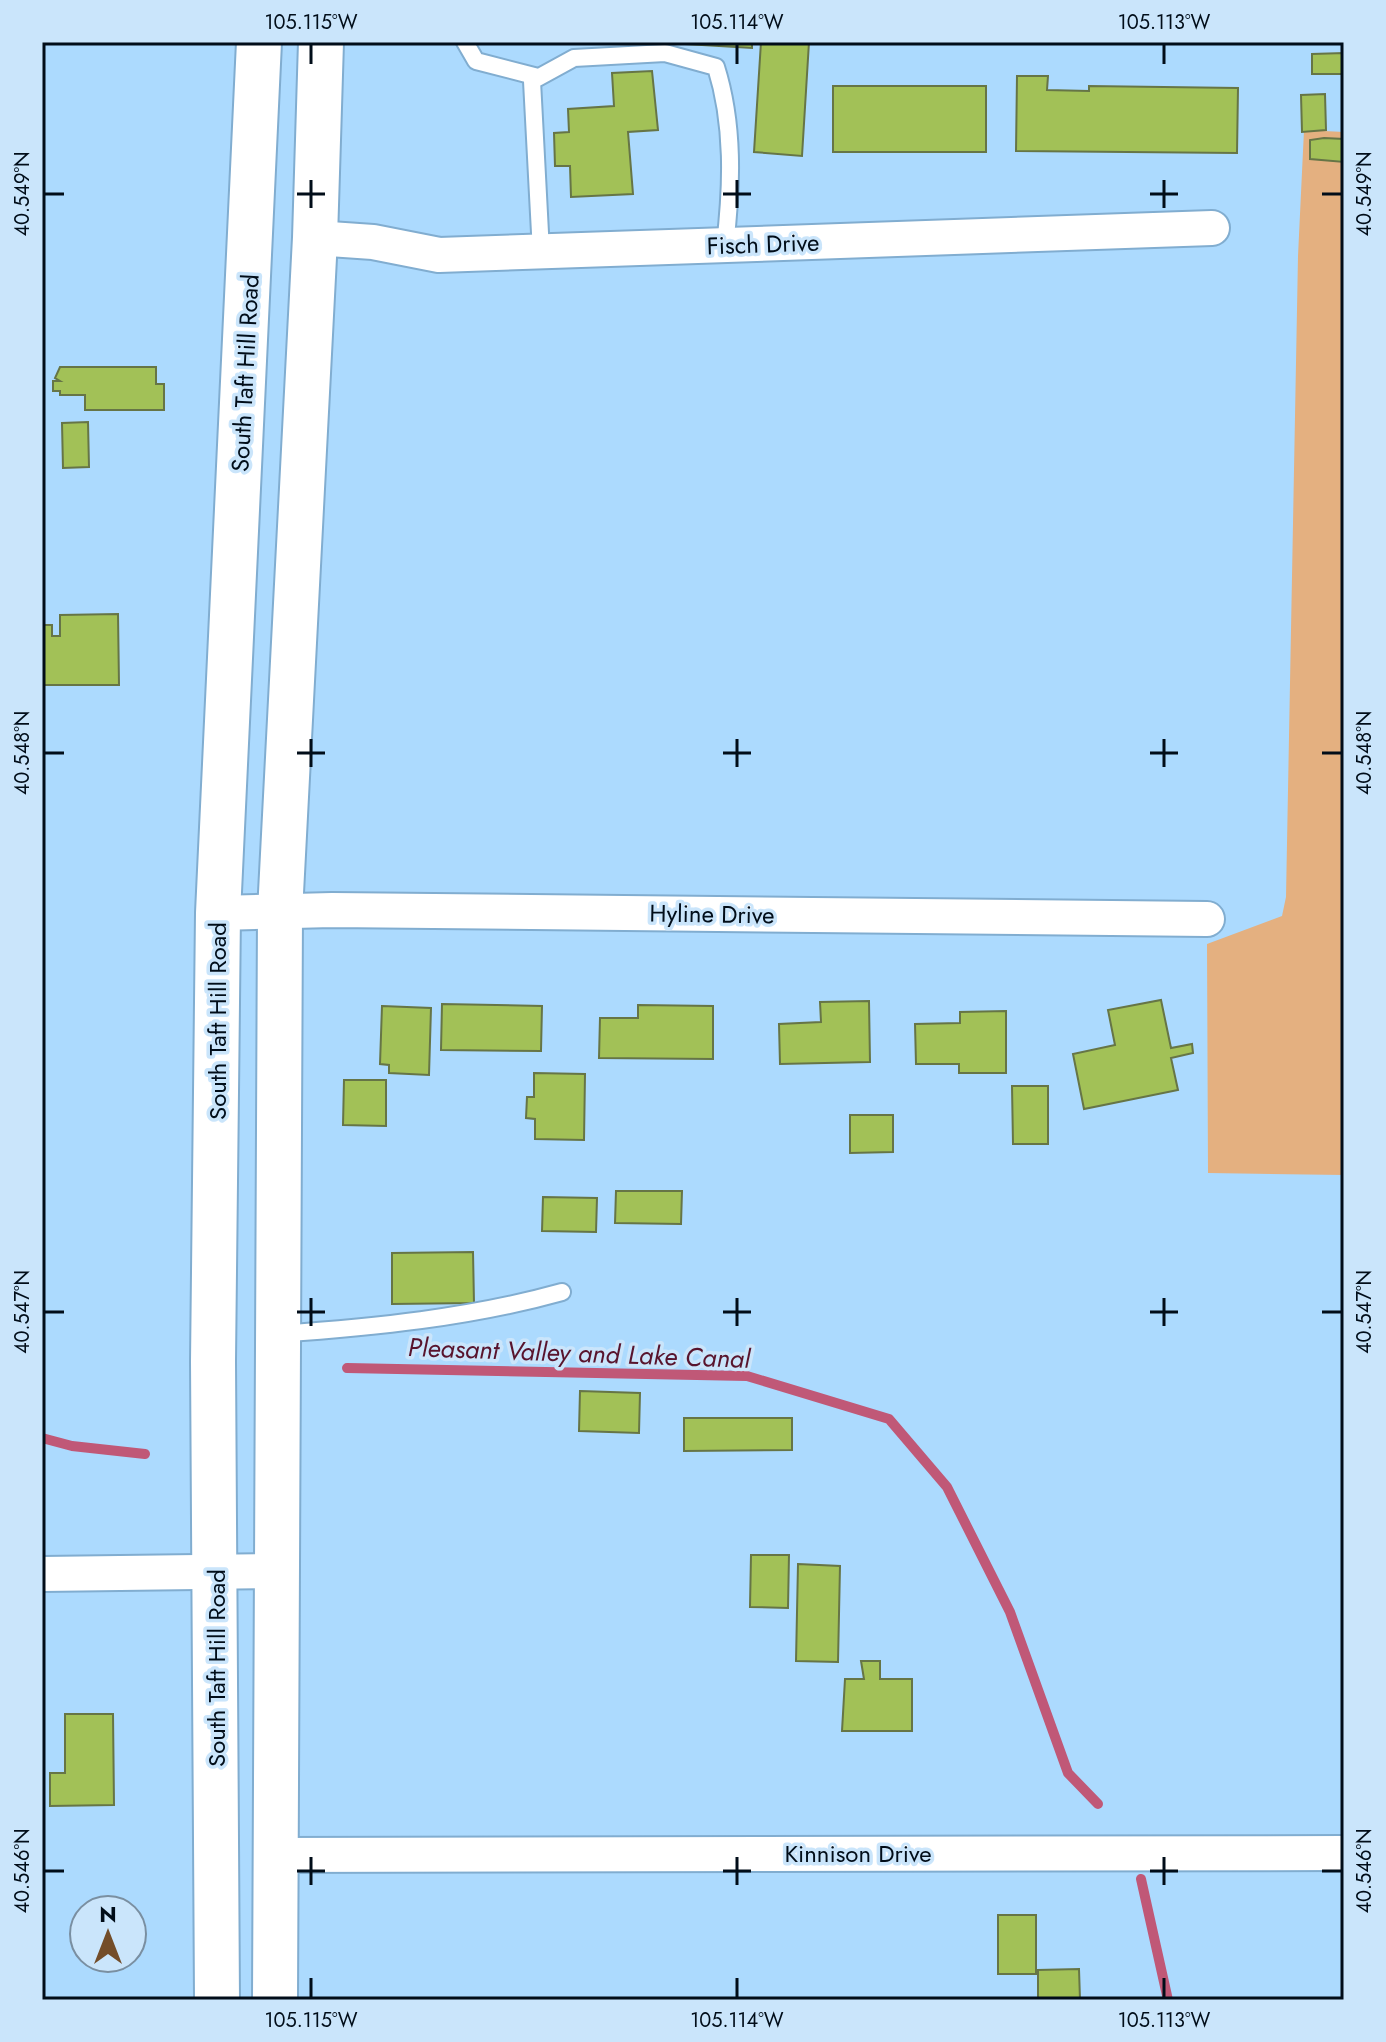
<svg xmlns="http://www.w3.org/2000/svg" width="1386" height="2042" font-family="Jost,sans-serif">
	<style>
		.green { fill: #e4b080 }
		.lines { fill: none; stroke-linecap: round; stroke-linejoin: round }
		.stream { stroke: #c05877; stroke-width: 10 }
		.building { fill: #a2c157; stroke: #667546; stroke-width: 2 }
		.service-casing { stroke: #81add0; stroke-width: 20 }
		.minor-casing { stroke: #81add0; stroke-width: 38 }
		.secondary-casing { stroke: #81add0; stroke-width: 48 }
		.service { stroke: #fff; stroke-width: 16 }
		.minor { stroke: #fff; stroke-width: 34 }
		.secondary { stroke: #fff; stroke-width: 44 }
		.ticks { fill: none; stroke: #010d19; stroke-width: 3 }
		.labels { text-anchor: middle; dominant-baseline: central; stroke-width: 7; stroke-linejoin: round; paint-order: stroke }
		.street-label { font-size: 24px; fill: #010d19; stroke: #cae5fb }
		.water-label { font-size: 26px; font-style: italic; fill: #58142d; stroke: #cae5fb }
		.neatline { fill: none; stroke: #010d19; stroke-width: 3 }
		.ticks-label { font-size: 20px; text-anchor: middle; fill: #010d19 }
	</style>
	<rect width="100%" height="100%" fill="#acdafe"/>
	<path class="green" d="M1304,130L1344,132V1175L1208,1173L1207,944L1282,916L1286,897L1298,256Z"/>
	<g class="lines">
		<path class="stream" d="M347,1368L747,1376L889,1419L947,1487L1010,1612L1068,1773L1098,1804
			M42,1438L72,1446L145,1454
			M1141,1879L1168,2000"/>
	</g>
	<path class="building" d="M651,42H752V48Z
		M761,42H809L802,156L754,152Z
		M1344,53V74H1312V54Z
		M652,71L658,130L628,132L633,194L571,197L570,166H555L554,133L569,132L568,109L614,106L612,73Z
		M1017,76H1048L1047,90L1089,91V86L1238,88L1237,153L1016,151Z
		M833,86H986V152H833Z
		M1325,94L1326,130L1302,132L1301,95Z
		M1324,138L1344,139V162L1310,159V140Z
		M60,367H156V384H164V410H85V395H60V391H53V381H60L55,378Z
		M88,422L89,467L63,468L62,423Z
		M118,614L119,685H42V625H52V636H60V615Z
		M1161,1000L1171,1048L1192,1044L1193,1053L1171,1058L1178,1090L1084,1109L1073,1054L1115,1045L1108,1010Z
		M869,1001L870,1062L780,1064L779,1024L821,1022L820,1002Z
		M442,1004L542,1006L541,1051L441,1050Z
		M638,1005L713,1006V1059L599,1058L600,1018H638Z
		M382,1006L431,1008L429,1075L389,1073V1065L380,1064Z
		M1006,1011V1073H959V1064H916L915,1024L960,1023V1012Z
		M534,1073L585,1074L584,1140L535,1139V1119L526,1118L527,1097H534Z
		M344,1080H386V1126L343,1125Z
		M1012,1086H1048V1144H1013Z
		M850,1115H893V1152L850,1153Z
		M616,1191H682L681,1224L615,1223Z
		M543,1197L597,1198L596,1232L542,1231Z
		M473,1252L474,1303L392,1304V1253Z
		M580,1391L640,1393L639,1433L579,1431Z
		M684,1418H792V1450L684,1451Z
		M751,1555H789L788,1608L750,1607Z
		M798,1564L840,1566L838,1662L796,1661Z
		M861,1661H880V1679H912V1731H842L845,1679H864Z
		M65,1714H113L114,1805L50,1806V1773H65Z
		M998,1915H1036V1974H998Z
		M1079,1969L1080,2000H1038V1970Z"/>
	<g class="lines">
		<g class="service-casing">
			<path id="service" d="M465,42L476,61L538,77
				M541,252L532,81L574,58L665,53L716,67C734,124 732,186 725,245
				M278,1334C374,1327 469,1318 562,1292"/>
		</g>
		<g class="minor-casing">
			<path id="minor" d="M315,238L373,242L439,255L1212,228
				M218,913L332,910L1207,919
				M42,1574L275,1571
				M275,1855L1344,1853"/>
		</g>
		<g class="secondary-casing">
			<path id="secondary" d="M217,2000L213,1361L218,913L259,42
				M275,2000L280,912L315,238L321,42"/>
		</g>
		<use href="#service" class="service"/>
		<use href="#minor" class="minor"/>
		<use href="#secondary" class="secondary"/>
	</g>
	<path class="ticks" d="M311,44V64M737,44V64M1164,44V64M311,180V208M737,180V208M1164,180V208M44,194H64M297,194H325M723,194H751M1150,194H1178M1322,194H1342M311,739V767M737,739V767M1164,739V767M44,753H64M297,753H325M723,753H751M1150,753H1178M1322,753H1342M311,1298V1326M737,1298V1326M1164,1298V1326M44,1312H64M297,1312H325M723,1312H751M1150,1312H1178M1322,1312H1342M311,1857V1885M737,1857V1885M1164,1857V1885M44,1871H64M297,1871H325M723,1871H751M1150,1871H1178M1322,1871H1342M311,1978V1998M737,1978V1998M1164,1978V1998"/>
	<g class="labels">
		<g class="street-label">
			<text transform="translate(763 244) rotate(-2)">Fisch Drive</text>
			<text transform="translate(245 373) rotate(-87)">South Taft Hill Road</text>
			<text transform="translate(712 914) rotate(1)">Hyline Drive</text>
			<text transform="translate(217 1021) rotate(-90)">South Taft Hill Road</text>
			<text transform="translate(216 1668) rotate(-90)">South Taft Hill Road</text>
			<text x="858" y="1853">Kinnison Drive</text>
		</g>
		<g class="water-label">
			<text transform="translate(579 1353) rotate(2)">Pleasant Valley and Lake Canal</text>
		</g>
	</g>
	<rect width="1386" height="2042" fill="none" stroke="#cae5fb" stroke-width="88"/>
	<g transform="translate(108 1934)"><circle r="38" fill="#cae5fb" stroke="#7a8fa1" stroke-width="2"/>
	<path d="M0-6L14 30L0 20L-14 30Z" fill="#734d29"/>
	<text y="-12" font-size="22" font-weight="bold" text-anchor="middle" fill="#010d19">N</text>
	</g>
	<rect x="44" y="44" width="1298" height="1954" class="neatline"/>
	<g class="ticks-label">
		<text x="311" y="29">105.115°W</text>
		<text x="737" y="29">105.114°W</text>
		<text x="1164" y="29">105.113°W</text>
		<text transform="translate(22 194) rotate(-90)" y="7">40.549°N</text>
		<text transform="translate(1364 194) rotate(-90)" y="7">40.549°N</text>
		<text transform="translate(22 753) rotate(-90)" y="7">40.548°N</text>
		<text transform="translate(1364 753) rotate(-90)" y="7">40.548°N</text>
		<text transform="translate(22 1312) rotate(-90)" y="7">40.547°N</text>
		<text transform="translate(1364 1312) rotate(-90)" y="7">40.547°N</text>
		<text transform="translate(22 1871) rotate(-90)" y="7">40.546°N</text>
		<text transform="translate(1364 1871) rotate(-90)" y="7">40.546°N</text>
		<text x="311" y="2027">105.115°W</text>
		<text x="737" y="2027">105.114°W</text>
		<text x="1164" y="2027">105.113°W</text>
	</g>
</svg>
